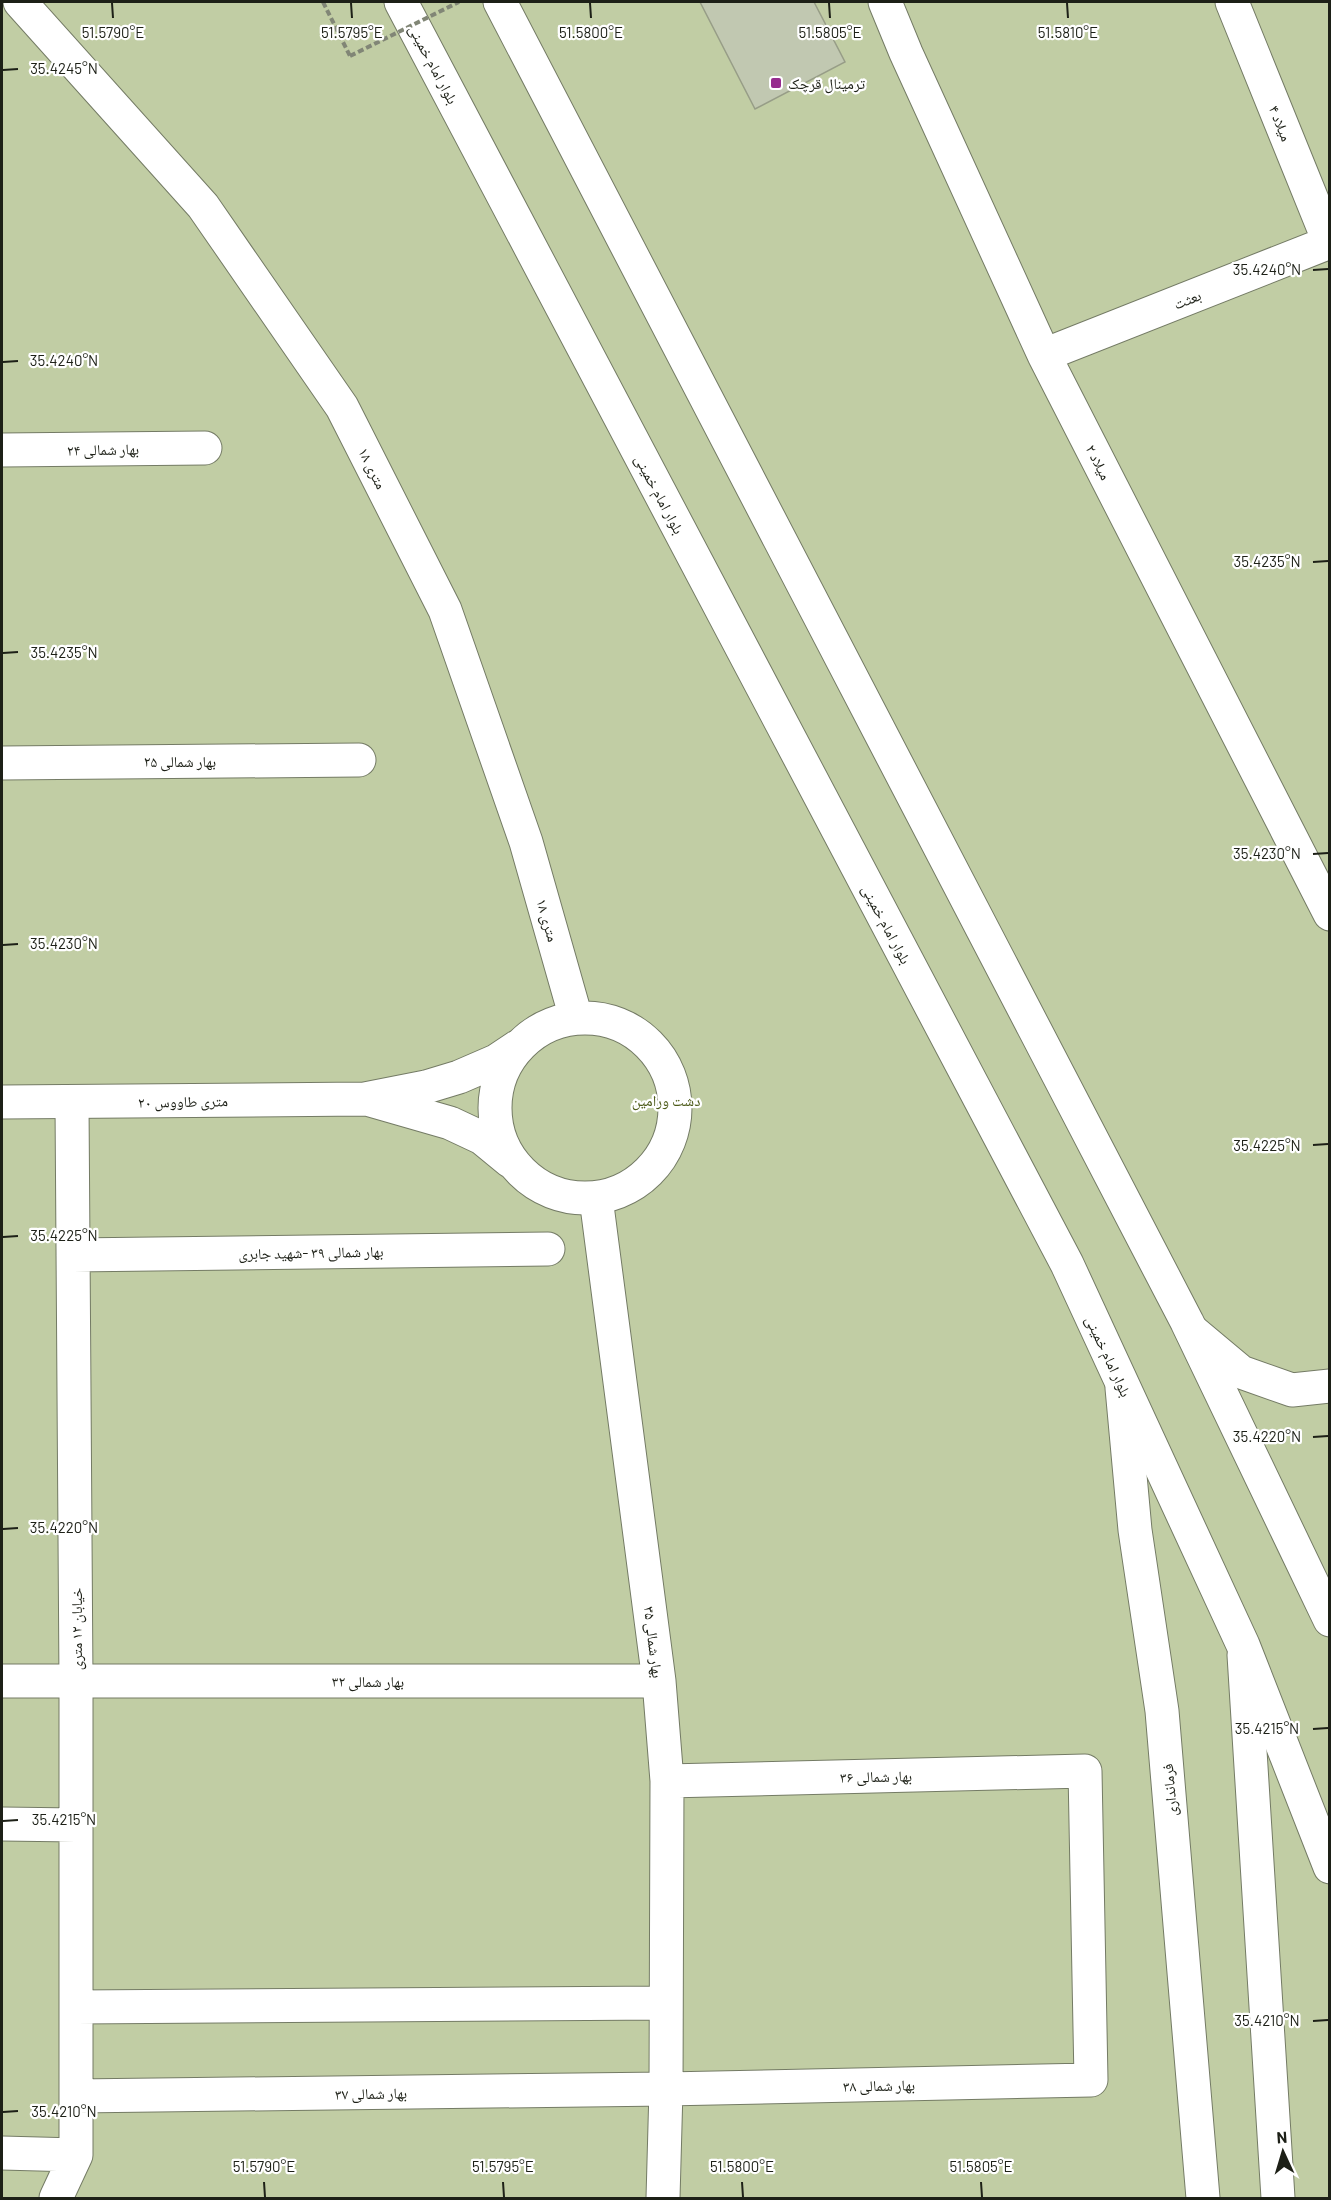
<svg xmlns="http://www.w3.org/2000/svg" width="1331" height="2200" font-family="Barlow,'Noto Naskh Arabic',sans-serif">
	<style>
		.green { fill: #c1cda4 }
		.building { fill: #c1c8b1; stroke: #979d87; stroke-width: 1.5 }
		.lines { fill: none; stroke-linecap: round; stroke-linejoin: round }
		.minor-casing { stroke: #747b65; stroke-width: 35 }
		.tertiary-casing { stroke: #747b65; stroke-width: 35 }
		.secondary-casing { stroke: #747b65; stroke-width: 35 }
		.primary-casing { stroke: #747b65; stroke-width: 35 }
		.path { stroke: #818676; stroke-width: 4; stroke-dasharray: 6 3; stroke-linecap: butt }
		.minor { stroke: #fff; stroke-width: 33 }
		.tertiary { stroke: #fff; stroke-width: 33 }
		.secondary { stroke: #fff; stroke-width: 33 }
		.primary { stroke: #fff; stroke-width: 33 }
		.path-bridge { stroke: #818676; stroke-width: 4; stroke-dasharray: 6 3; stroke-linecap: butt }
		.ticks { fill: none; stroke: #1d2017; stroke-width: 2 }
		.poi-dot { fill: #962b8e; stroke: #fff; stroke-width: 2 }
		.labels { text-anchor: middle; dominant-baseline: central; stroke-width: 4.5; stroke-linejoin: round; paint-order: stroke }
		.street-label { font-size: 15px; fill: #1d2017; stroke: #fff }
		.poi-label { font-size: 15px; fill: #1d2017; stroke: #fff; text-anchor: start }
		.park-label { font-size: 15px; fill: #4d5b19; stroke: #fff }
		.ticks-label { font-size: 15px; text-anchor: middle; fill: #1d2017; stroke: #fff; stroke-width: 4.5; stroke-linejoin: round; paint-order: stroke }
	</style>
	<rect width="100%" height="100%" fill="#e4ecd4"/>
	<path class="green" d="M2,2H1329V2198H2Z"/>
	<path class="building" d="M700,2H814L845,62L755,109Z"/>
	<g class="lines">
		<g class="minor-casing">
			<path id="minor" d="M885,2L906,53L1044,355L1330,914
				M1232,2L1330,244
				M1044,355L1330,242
				M2,450L205,448
				M2,763L359,760
				M596,1198L659,1681L667,1781L666,2089L663,2198
				M73,1255L548,1249
				M2,1681H659
				M2,1824L76,1825
				M76,2007L665,2003
				M76,2096L666,2089L1091,2080L1085,1771L667,1781
				M2,2153L76,2155
				M56,2198L76,2155V1682L72,1103"/>
		</g>
		<g class="tertiary-casing">
			<path id="tertiary" d="M20,2L203,206L342,407L445,610L526,842L576,1018
				M495 1108a90 90 0 1 1 180 0a90 90 0 1 1-180 0Z
				M370,1100L450,1123L482,1138L510,1161
				M2,1102L365,1099L426,1087L459,1077L496,1061L517,1047
				M1192,1331L1241,1372L1292,1390L1330,1386
				M1122,1388L1135,1530L1162,1711L1203,2198"/>
		</g>
		<g class="secondary-casing">
			<path id="secondary" d="M1244,1655L1278,2198"/>
		</g>
		<g class="primary-casing">
			<path id="primary" d="M401,2L1067,1264L1243,1645L1330,1867
				M500,2L1187,1322L1330,1620"/>
		</g>
		<path class="path" d="M323,2L350,56"/>
		<use href="#minor" class="minor"/>
		<use href="#tertiary" class="tertiary"/>
		<use href="#secondary" class="secondary"/>
		<use href="#primary" class="primary"/>
		<path class="path-bridge" d="M350,56L459,2"/>
	</g>
	<path class="ticks" d="M112,3L113,18M351,3L352,18M590,3L591,18M829,3L830,18M1067,3L1068,18M3,70L18,69M1313,270L1328,269M3,362L18,361M1313,562L1328,561M3,653L18,652M1313,854L1328,853M3,945L18,944M1313,1145L1328,1144M3,1237L18,1236M1313,1437L1328,1436M3,1529L18,1528M1313,1729L1328,1728M3,1821L18,1820M1313,2021L1328,2020M3,2112L18,2111M264,2182L265,2197M503,2182L504,2197M742,2182L743,2197M981,2182L982,2197"/>
	<rect class="poi-dot" x="770" y="77" width="12" height="12" rx="3"/>
	<g class="labels">
		<g class="street-label">
			<text transform="translate(434 64) rotate(62)">بلوار امام خمینی</text>
			<text transform="translate(1281 123) rotate(68)">میلاد ۴</text>
			<text transform="translate(1187 299) rotate(-22)">بعثت</text>
			<text transform="translate(103 449) rotate(-1)">بهار شمالی ۲۴</text>
			<text transform="translate(1099 462) rotate(63)">میلاد ۲</text>
			<text transform="translate(373 468) rotate(63)">۱۸ متری</text>
			<text transform="translate(660 494) rotate(62)">بلوار امام خمینی</text>
			<text x="180" y="761">بهار شمالی ۲۵</text>
			<text transform="translate(548 920) rotate(74)">۱۸ متری</text>
			<text transform="translate(887 924) rotate(62)">بلوار امام خمینی</text>
			<text transform="translate(183 1101) rotate(-1)">۲۰ متری طاووس</text>
			<text transform="translate(311 1252) rotate(-1)">بهار شمالی ۳۹ -شهید جابری</text>
			<text transform="translate(1109 1356) rotate(65)">بلوار امام خمینی</text>
			<text transform="translate(76 1629) rotate(-90)">خیابان ۱۲ متری</text>
			<text transform="translate(654 1642) rotate(83)">بهار شمالی ۳۵</text>
			<text x="368" y="1681">بهار شمالی ۳۲</text>
			<text transform="translate(876 1776) rotate(-1)">بهار شمالی ۳۶</text>
			<text transform="translate(1169 1790) rotate(-95)">فرمانداری</text>
			<text transform="translate(879 2085) rotate(-1)">بهار شمالی ۳۸</text>
			<text transform="translate(371 2093) rotate(-1)">بهار شمالی ۳۷</text>
		</g>
		<g class="poi-label">
			<text x="788" y="83">ترمینال قرچک</text>
		</g>
		<g class="park-label">
			<text x="666" y="1100">دشت ورامین</text>
		</g>
	</g>
	<g class="ticks-label">
		<text x="113" y="38">51.5790°E</text>
		<text x="352" y="38">51.5795°E</text>
		<text x="591" y="38">51.5800°E</text>
		<text x="830" y="38">51.5805°E</text>
		<text x="1068" y="38">51.5810°E</text>
		<text x="64" y="74">35.4245°N</text>
		<text x="1267" y="275">35.4240°N</text>
		<text x="64" y="366">35.4240°N</text>
		<text x="1267" y="567">35.4235°N</text>
		<text x="64" y="658">35.4235°N</text>
		<text x="1267" y="859">35.4230°N</text>
		<text x="64" y="949">35.4230°N</text>
		<text x="1267" y="1151">35.4225°N</text>
		<text x="64" y="1241">35.4225°N</text>
		<text x="1267" y="1442">35.4220°N</text>
		<text x="64" y="1533">35.4220°N</text>
		<text x="1267" y="1734">35.4215°N</text>
		<text x="64" y="1825">35.4215°N</text>
		<text x="1267" y="2026">35.4210°N</text>
		<text x="64" y="2117">35.4210°N</text>
		<text x="264" y="2172">51.5790°E</text>
		<text x="503" y="2172">51.5795°E</text>
		<text x="742" y="2172">51.5800°E</text>
		<text x="981" y="2172">51.5805°E</text>
	</g>
	<rect width="1331" height="2200" fill="none" stroke="#1d2017" stroke-width="6"/>
	<g transform="translate(1283 2152) rotate(356)" stroke="#ffffff" stroke-width="4.5" paint-order="stroke">
	<path d="M0-4.5L10 22L0 15L-10 22Z" fill="#1d2017"/>
	<text y="-9" font-size="16" font-weight="bold" text-anchor="middle" fill="#1d2017">N</text>
	</g>
</svg>
